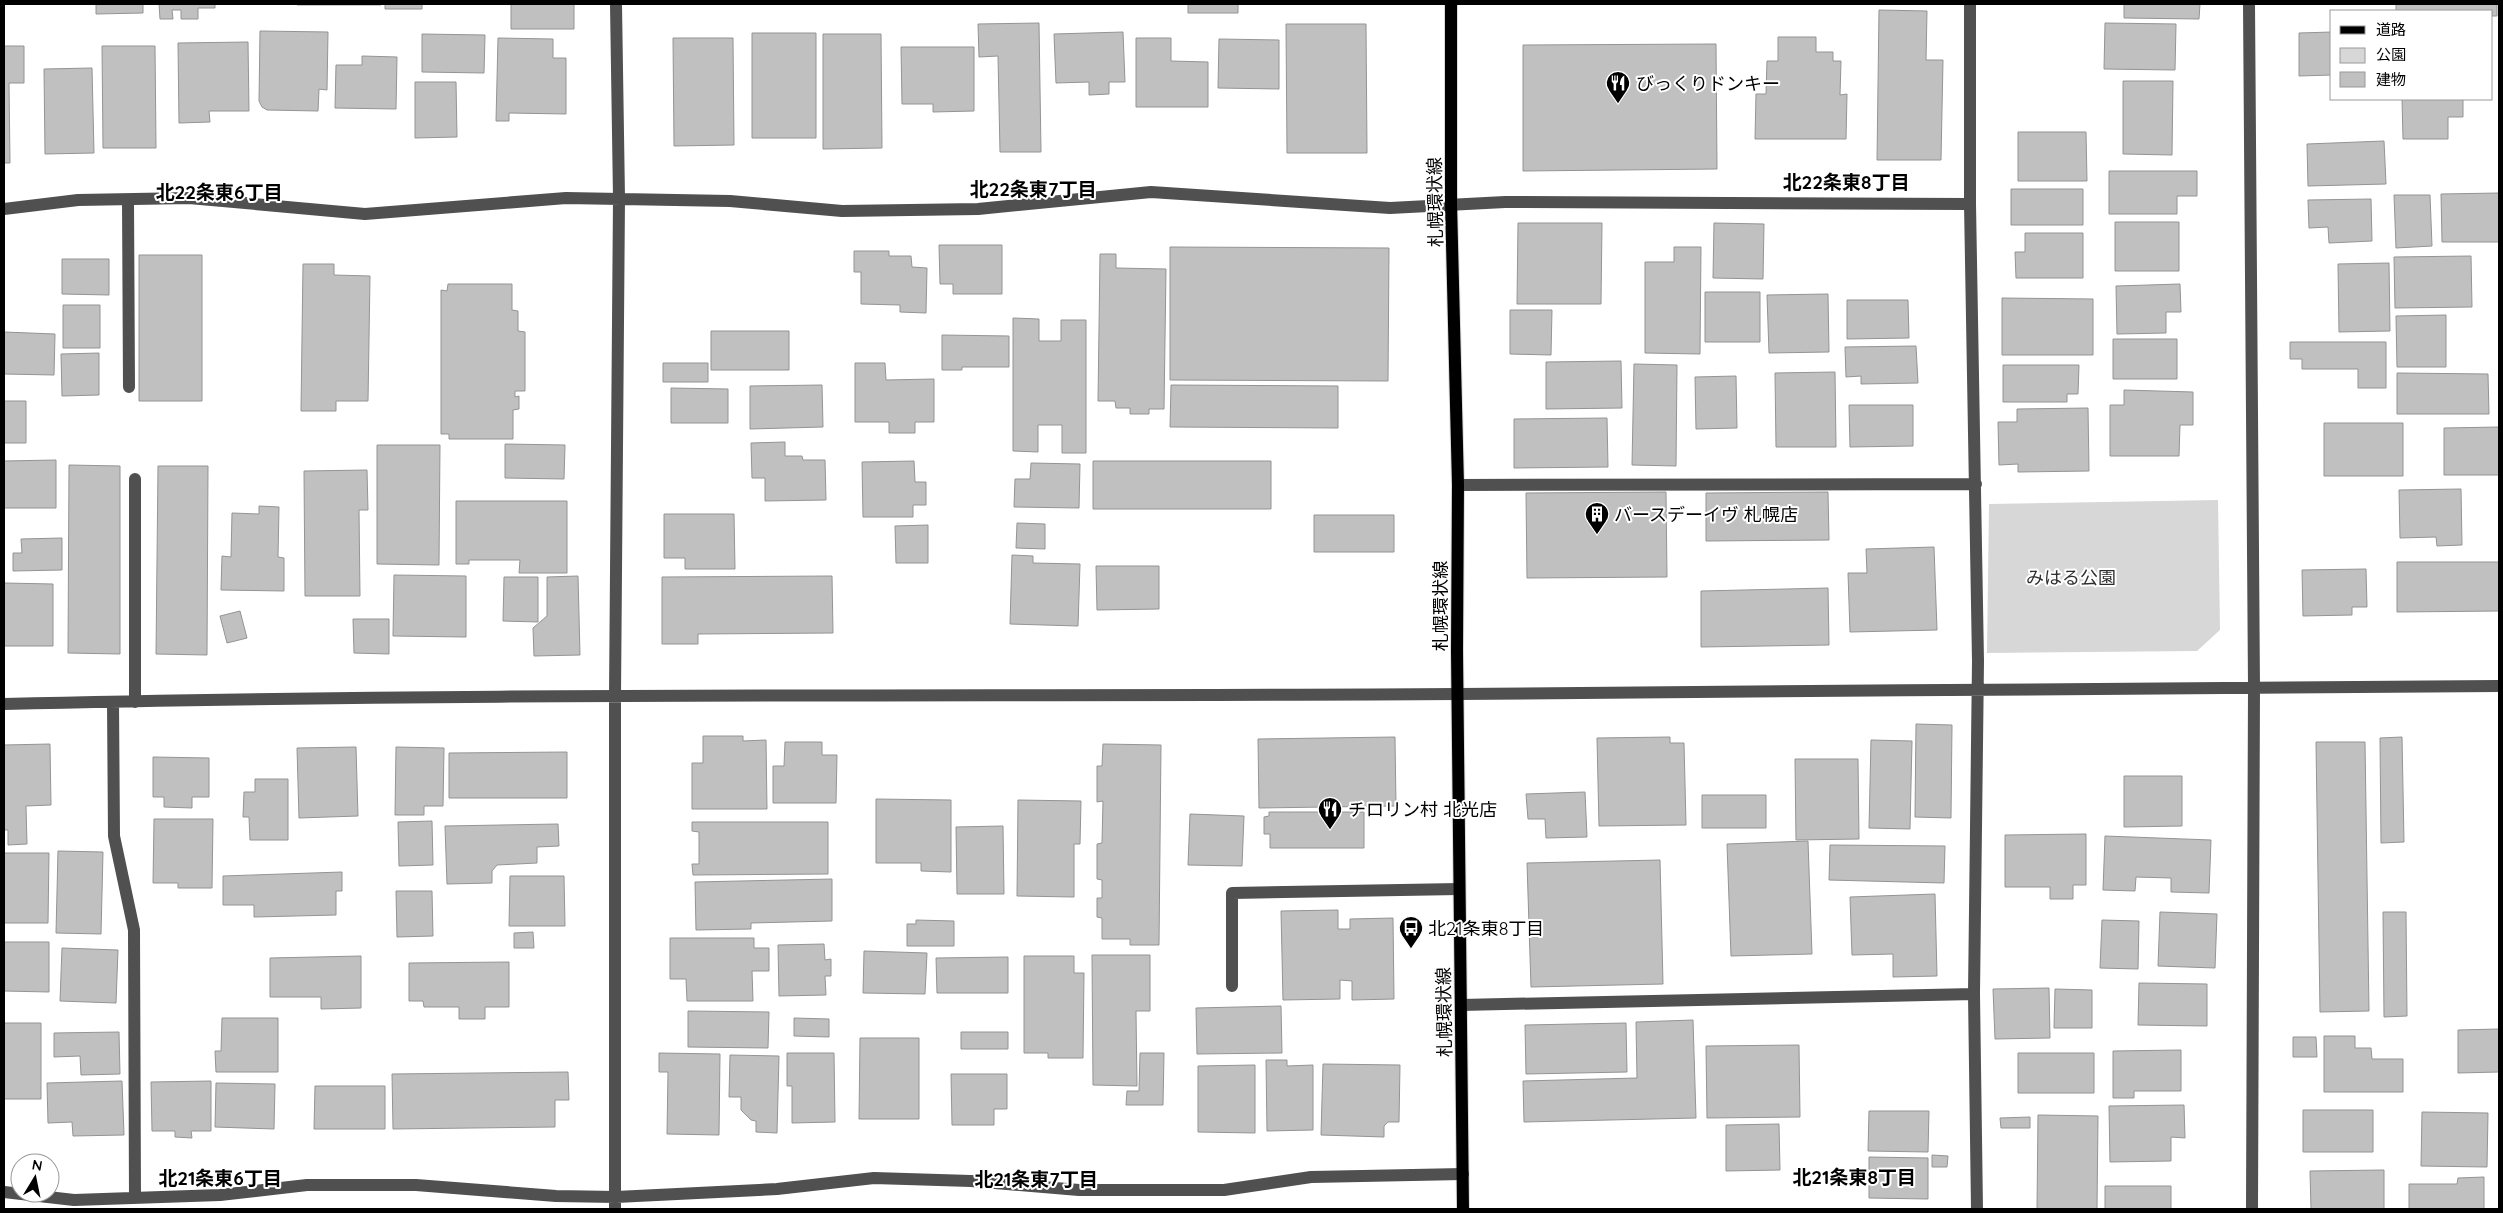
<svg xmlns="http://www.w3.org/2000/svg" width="2503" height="1213" font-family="Quicksand,'Noto Sans JP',sans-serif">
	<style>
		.green { fill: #d7d7d7 }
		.building { fill: #c0c0c0; stroke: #949494 }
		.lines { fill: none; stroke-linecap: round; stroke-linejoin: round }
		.major-casing { stroke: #dbdbdb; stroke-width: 14 }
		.minor { stroke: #505050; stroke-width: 12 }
		.major { stroke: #000; stroke-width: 12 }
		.labels { text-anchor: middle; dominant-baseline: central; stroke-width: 4; stroke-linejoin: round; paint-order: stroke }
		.poi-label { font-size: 18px; fill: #000; stroke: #fff; text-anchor: start }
		.street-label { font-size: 18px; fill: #000; stroke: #fff }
		.park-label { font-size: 18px; fill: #2e2e2e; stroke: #fff }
		.neighbourhood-label { font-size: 19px; font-weight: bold; fill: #000; stroke: #fff }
	</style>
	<rect width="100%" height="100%" fill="#fff"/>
	<path class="green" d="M2218,500L2220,630L2197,651L1987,653L1989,504Z"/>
	<path class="building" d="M96,4H143V13L96,14Z
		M159,4H215V8H198V19H181V10H172L173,19H160Z
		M297,4H381V5H297Z
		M385,4H422V9H385Z
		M511,4H574V29H511Z
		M1188,4H1238V13H1188Z
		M2124,4H2200L2199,19L2124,18Z
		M2396,4H2497V16H2492V11H2396Z
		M1879,10L1927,11L1926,60H1943L1941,160H1877Z
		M1039,23L1041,152H1000L998,56L979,57L978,24Z
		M2105,23L2176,24L2175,70L2104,69Z
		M1286,24H1366L1367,153H1287Z
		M260,31L328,32L327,90L319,89L318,111L267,110L262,107L259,101Z
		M1123,32L1125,82H1109V94L1089,95V82L1056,83L1054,34Z
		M2332,32V75L2299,76V33Z
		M752,33H816V138H752Z
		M422,34L485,35L484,73L422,72Z
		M823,34H881L882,148L823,149Z
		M1778,37H1816V52H1833V61H1841L1840,95L1847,94L1846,139H1755L1756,94H1766L1767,61H1778Z
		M498,38L553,39V58H566V114L509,113V121H496Z
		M673,38H733L734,145L674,146Z
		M1136,38H1171V61L1208,62V107H1136Z
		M1219,39L1279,40V89L1218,88Z
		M248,42L249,111H209L210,122L179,123L178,43Z
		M1716,44L1717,169L1523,171V45Z
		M4,46H24V83H9L10,163H4Z
		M102,46H155L156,148H103Z
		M901,47H974V111L933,112V104H902Z
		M362,56L397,57L396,109L335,108L336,65H362Z
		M92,68L94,153L45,154L44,69Z
		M2123,81H2173L2172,155L2123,154Z
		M415,82H456L457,137L415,138Z
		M2402,99H2463V117H2448V139H2403Z
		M2018,132H2086L2087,181H2018Z
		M2384,141L2386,184L2308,186L2307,144Z
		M2109,171H2197V196H2177V214H2109Z
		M2011,189H2083V225H2011Z
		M2499,193V242H2442L2441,194Z
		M2394,195H2430L2432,246L2396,248Z
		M2371,199L2372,241L2329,243L2328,227L2309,228L2308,200Z
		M2115,222H2179V271H2115Z
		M1518,223H1602L1601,304H1517Z
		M1714,223L1764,224L1763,279L1713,278Z
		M2025,233H2083V278H2016L2015,252H2025Z
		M939,245H1002V294H953V284H940Z
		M1170,247L1389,248L1388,381L1170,380Z
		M1674,247H1701L1700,354L1645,353V262H1674Z
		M854,251H889V256H911L912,267L927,268L926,313L900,312V305L861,304V272H854Z
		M1100,254H1116V268L1166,269L1164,409H1149V414H1130V408H1116L1115,401H1098Z
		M139,255H202V401H139Z
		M2471,256L2472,307L2395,308L2394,257Z
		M62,259H109V295L62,294Z
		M2389,263L2390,331L2339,332L2338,264Z
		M303,264H334V275L370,276L368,401H336V411H301Z
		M448,284H512V310L518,311V331L525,332V391H515V397L519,396V409L513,410V439H449V434H441V290L447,291Z
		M2180,284L2181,312H2166V333L2117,334L2116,286Z
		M1705,292H1760V342H1705Z
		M1828,294L1829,352L1769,353L1767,295Z
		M2002,298L2093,299V355H2002Z
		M1847,300H1908L1909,338L1847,339Z
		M63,305H100V348H63Z
		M1510,310H1552L1551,355L1510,354Z
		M2446,315V367H2397L2396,316Z
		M1013,318L1039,319V341H1061V320H1086V453H1062V425H1038V452L1013,451Z
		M711,331H789V370H711Z
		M4,332L55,334L54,375L4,374Z
		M942,335L1009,336V367H962V370H942Z
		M2113,339H2177V379H2113Z
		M2290,342H2386V388H2358V369H2302V359H2290Z
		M1916,346L1918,383L1861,384V376L1846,377L1845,347Z
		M99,353V395L62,396L61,354Z
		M1621,361L1622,408L1546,409V362Z
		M663,363H708V382H663Z
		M855,363H885L886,380L934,379V422H915V433H889V422H855Z
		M1634,364L1677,365L1676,466L1632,465Z
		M2003,365H2079L2078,394H2067V402H2003Z
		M1835,372L1836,447H1776L1775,373Z
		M2397,373L2488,374L2489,414H2397Z
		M1736,376L1737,428L1696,429L1695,377Z
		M822,385L823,427L750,429V386Z
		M1171,385L1338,386V428L1170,427Z
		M671,388L728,389V423H671Z
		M2124,390L2193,392V425H2180L2179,456H2110V405H2124Z
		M4,401H26V443H4Z
		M1849,405H1913V446L1850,447Z
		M2088,408L2089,471L2018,472V464L1999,465L1998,422H2017V409Z
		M1607,418L1608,467L1514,468V419Z
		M2324,423H2403V476H2324Z
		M2499,427V475H2444V428Z
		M785,442V456H802L803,460H825L826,500L765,501V478H752L751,443Z
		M505,444L565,445L564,479L505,478Z
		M377,445H440L439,565L377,564Z
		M56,460V508H4V461Z
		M914,461L915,482H926V505H913V517H863L862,462Z
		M1093,461H1271V509H1093Z
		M1031,463L1080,464L1079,508L1014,507L1015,479H1030Z
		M69,465L120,466V654L68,653Z
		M158,466H208L207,655L156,654Z
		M367,470L368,510H359L360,596H305L304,471Z
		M2461,489L2462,545L2437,546L2436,537L2400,538L2399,490Z
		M1666,492L1667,577L1527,578L1526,493Z
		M1828,492L1829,540L1706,541V493Z
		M456,501H567V573H519L520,560H469V564H456Z
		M259,506L279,507L278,557L284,558V591L221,590L222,556L231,557L232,513L259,514Z
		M664,514H734L735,569H685V558H664Z
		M1314,515H1394V552H1314Z
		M1017,523L1045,524V549L1016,548Z
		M928,525V563H896L895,526Z
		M62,538V570L13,571V553H22L21,539Z
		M1934,547L1937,630L1850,632L1848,573H1867L1866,549Z
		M1012,555L1033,556V563L1080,564L1078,626L1010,624Z
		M2397,562H2499V611L2397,612Z
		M1096,566H1159V609L1097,610Z
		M2366,569L2367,607H2352V615L2303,616L2302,570Z
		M394,575L466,576V637L393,636Z
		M578,576L580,655L534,656L533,628L547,616V577Z
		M832,576L833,633L698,634V644H662V577Z
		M504,577H538V622L503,621Z
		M4,583L53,584V646H4Z
		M1828,588L1829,645L1701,647V591Z
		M240,611L247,638L227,643L220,616Z
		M353,619H389V654L354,653Z
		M1916,724L1952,725L1951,818L1915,817Z
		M703,736H743V741L766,740L767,809H692V763H703Z
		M1395,737L1396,806L1259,808L1258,739Z
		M1670,737V743H1684L1686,825L1599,826L1597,738Z
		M2402,737L2404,842L2381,843L2380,738Z
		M1871,740L1912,741L1910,829L1869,828Z
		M785,742H822V755H837L836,803H773V766H784Z
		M2316,742H2365L2369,1011L2320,1012Z
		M50,744L51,805L26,806L27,844L8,845V830H4V745Z
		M1103,744L1161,745L1159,945H1130V939H1102V918L1097,917V898H1102V880L1097,879V844L1102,843L1103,801L1097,802V766H1102Z
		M356,747L358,816L299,818L297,748Z
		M396,747L444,748L443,806H424V815H395Z
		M567,752V798H449V753Z
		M153,757L209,758V797H192V808L164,807V797H153Z
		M1795,759H1858L1859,839L1796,840Z
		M2124,776H2182V826L2124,827Z
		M255,779H288V840H250L249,817H243L244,792H255Z
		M1585,792L1587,837L1546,838L1545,819H1528L1526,794Z
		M1702,795H1766V828H1702Z
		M876,799L951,800V872L921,871V863H876Z
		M1018,800L1081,801L1080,844H1074V897L1017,896Z
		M1269,812H1364V848H1270V834H1264V817L1269,816Z
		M1190,814L1244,816L1242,866L1188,865Z
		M154,819H213L212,888H178V883H153Z
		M432,821L433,865L399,866L398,822Z
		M692,822H828V874L693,875L692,864H699V832L692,831Z
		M558,824L559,846L537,847V863L497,865L492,871V883L447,884L445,826Z
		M1003,826L1004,894H957L956,827Z
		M2086,834V885H2073V899H2050V887H2005V835Z
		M2105,836L2211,840L2209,893L2171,892V878L2136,877L2135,891L2103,890Z
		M1808,841L1812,954L1731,956L1727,844Z
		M1830,845L1945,846L1944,883L1829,880Z
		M58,851L103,852L101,934L56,933Z
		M4,853H49L48,923H4Z
		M1660,860L1663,984L1531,987L1527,863Z
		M342,872V891H336V915L254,917V905H223V876Z
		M510,876H564L565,926H509Z
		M832,879V921L751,923V929L696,930L695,882Z
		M396,891H432L433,936L397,937Z
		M1935,894L1937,976L1893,977V954L1852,955L1850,897Z
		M1338,910V929H1350V919L1393,918L1394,999L1352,1000V981L1340,980V999L1283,1000L1281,911Z
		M2160,912L2217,914L2215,968L2158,966Z
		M2383,912H2406L2407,1016L2384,1017Z
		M916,920L954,921V946H907V924H916Z
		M2102,920L2139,921L2138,969L2100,968Z
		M533,932L534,948H514V933Z
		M670,938H754V948H769V971H752L753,1001H687L686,979H670Z
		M4,942H49V992L4,991Z
		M824,944L825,960L831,959V976H825L826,995L779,996L778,945Z
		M62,948L118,950L116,1003L60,1001Z
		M864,951L927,953L925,994L863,993Z
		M1092,955H1150V1011H1136L1137,1086L1093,1085Z
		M361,956V1008L321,1009V997H270V958Z
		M1024,956H1074V973H1084L1083,1058H1048V1053H1024Z
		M1008,957V993H937L936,958Z
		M509,962V1007H485V1019H459V1007H424L423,1001H409V963Z
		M2139,983L2207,984V1026L2138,1025Z
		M2049,988L2050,1038L1995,1039L1993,989Z
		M2055,989L2092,990V1028H2054Z
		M1281,1006L1282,1053L1197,1054L1196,1008Z
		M688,1011L769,1012L768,1048L688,1047Z
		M222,1018H278V1072H216L215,1051H221Z
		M794,1018L829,1019V1037L794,1036Z
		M1693,1020L1696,1118L1524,1122L1523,1081L1637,1078L1636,1022Z
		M4,1023H41V1099H4Z
		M1626,1023L1627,1072L1526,1074L1525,1025Z
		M2499,1029V1072L2458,1073V1030Z
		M119,1032L120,1074L81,1075L80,1056L54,1057V1033Z
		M961,1032H1008V1049H961Z
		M2324,1036H2355V1048H2371L2372,1059H2403V1092H2324Z
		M2293,1037H2316L2317,1057H2293Z
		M860,1038H919V1119H859Z
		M1799,1045L1800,1117L1707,1118L1706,1046Z
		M2181,1050V1091H2134V1098H2113V1051Z
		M659,1053L720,1054L719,1135L667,1134L668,1072H659Z
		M787,1053H834L835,1122L792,1123V1086H787Z
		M1140,1053H1164L1163,1105H1126L1127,1091H1139Z
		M2018,1053H2094V1093H2018Z
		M730,1055L779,1056L777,1133L756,1132V1121L751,1120L741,1110V1097H729Z
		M1266,1060H1287V1066L1313,1065V1130L1267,1131Z
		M1323,1064L1400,1065L1399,1122H1388L1384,1126V1137L1321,1135Z
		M1255,1065V1133L1198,1132V1066Z
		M568,1072L569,1100H555V1127L393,1129L392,1074Z
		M951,1074H1007V1109H994V1125H952Z
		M122,1081L124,1135L73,1136L72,1122L48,1123L47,1083Z
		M211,1081V1131H191L192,1138L175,1137V1131H152L151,1082Z
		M216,1083L275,1084L274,1129L215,1127Z
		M315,1086H385V1129H314Z
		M2184,1105L2185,1138L2171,1137V1161L2110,1162L2109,1106Z
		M2303,1110H2373V1152H2303Z
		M1869,1111H1929L1928,1152L1868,1151Z
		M2422,1112L2488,1113L2487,1167L2421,1166Z
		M2038,1115L2098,1116L2097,1209H2037Z
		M2030,1117V1128H2001L2000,1118Z
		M1779,1124L1780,1170L1726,1171V1125Z
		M1932,1155L1948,1156L1947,1167H1932Z
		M1869,1157L1928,1158V1199L1869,1198Z
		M2384,1170V1209H2311L2310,1171Z
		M2484,1177V1209H2409V1184H2457L2458,1178Z
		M2105,1186H2171V1209H2105Z"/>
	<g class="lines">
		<g class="major-casing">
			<path id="major" d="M1451,4V203L1458,485L1457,651L1463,1209"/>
		</g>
		<path class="minor" d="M1970,4V204L1978,661L1974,994L1977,1209
			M2249,4L2254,687L2252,1209
			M128,200L129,387
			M4,209L78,200L189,198L365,214L566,198L730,201L842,211L978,209L1151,192L1390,208L1505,202L1970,204
			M135,479V702
			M1458,485L1976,484
			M113,702L114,836L134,930L135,1198
			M4,704C489,692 974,697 1458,694C1805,692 2152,687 2499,686
			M1232,986V893L1459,889
			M1461,1005L1974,994
			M4,1192L74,1200L220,1195L307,1185H416L556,1196L616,1197L777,1189L874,1178L971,1181L1079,1190H1224L1311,1177L1463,1174
			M615,1209V696L619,198L616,4"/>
		<use href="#major" class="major"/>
	</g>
	<defs>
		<g id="restaurant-pin" transform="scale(1.25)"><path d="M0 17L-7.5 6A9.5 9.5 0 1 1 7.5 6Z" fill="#000" stroke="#fff"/><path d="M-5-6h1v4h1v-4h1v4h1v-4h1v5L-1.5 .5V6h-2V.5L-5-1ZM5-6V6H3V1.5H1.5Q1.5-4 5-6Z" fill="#fff"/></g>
		<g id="building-pin" transform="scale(1.25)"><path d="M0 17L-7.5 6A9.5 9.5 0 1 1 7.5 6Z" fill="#000" stroke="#fff"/><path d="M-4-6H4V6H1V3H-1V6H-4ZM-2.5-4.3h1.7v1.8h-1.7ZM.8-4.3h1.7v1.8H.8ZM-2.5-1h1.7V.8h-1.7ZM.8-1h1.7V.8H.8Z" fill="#fff"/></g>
		<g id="bus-pin" transform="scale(1.25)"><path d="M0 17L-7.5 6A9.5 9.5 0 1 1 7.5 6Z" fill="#000" stroke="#fff"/><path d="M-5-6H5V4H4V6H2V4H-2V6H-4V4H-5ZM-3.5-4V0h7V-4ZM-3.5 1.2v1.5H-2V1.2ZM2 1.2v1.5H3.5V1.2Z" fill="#fff"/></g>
	</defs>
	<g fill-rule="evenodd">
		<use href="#restaurant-pin" x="1618" y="83"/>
		<use href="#building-pin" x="1597" y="514"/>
		<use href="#restaurant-pin" x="1330" y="809"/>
		<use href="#bus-pin" x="1411" y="928"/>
	</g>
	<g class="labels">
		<g class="poi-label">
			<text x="1636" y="83">びっくりドンキー</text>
			<text x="1614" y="514">バースデーイヴ 札幌店</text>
			<text x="1348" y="809">チロリン村 北光店</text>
			<text x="1428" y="928">北21条東8丁目</text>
		</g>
		<g class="street-label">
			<text transform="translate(1435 202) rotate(-91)">札幌環状線</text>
			<text transform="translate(1440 606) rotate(-90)">札幌環状線</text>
			<text transform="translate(1444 1012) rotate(-91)">札幌環状線</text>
		</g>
		<g class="park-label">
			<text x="2071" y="577">みはる公園</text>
		</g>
		<g class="neighbourhood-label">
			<text x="1846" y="182">北22条東8丁目</text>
			<text x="1033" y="189">北22条東7丁目</text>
			<text x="219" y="192">北22条東6丁目</text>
			<text x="1854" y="1177">北21条東8丁目</text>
			<text x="220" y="1178">北21条東6丁目</text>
			<text x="1036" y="1179">北21条東7丁目</text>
		</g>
	</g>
	<rect width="2503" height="1213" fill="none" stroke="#000000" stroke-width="10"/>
	<rect x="2330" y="10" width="162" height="90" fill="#ffffff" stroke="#999999"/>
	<rect x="2340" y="26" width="25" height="8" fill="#000000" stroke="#999999"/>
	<text x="2376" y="35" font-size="15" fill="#000000">道路</text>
	<rect x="2340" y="48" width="25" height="15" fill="#d7d7d7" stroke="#999999"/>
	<text x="2376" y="60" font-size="15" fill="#000000">公園</text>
	<rect x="2340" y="72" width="25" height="15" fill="#c0c0c0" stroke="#999999"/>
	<text x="2376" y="85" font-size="15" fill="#000000">建物</text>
	<g transform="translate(35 1178) rotate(10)"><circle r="24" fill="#ffffff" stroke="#999999"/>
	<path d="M0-4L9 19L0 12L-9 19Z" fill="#000000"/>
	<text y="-8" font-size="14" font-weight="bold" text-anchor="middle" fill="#000000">N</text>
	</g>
</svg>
